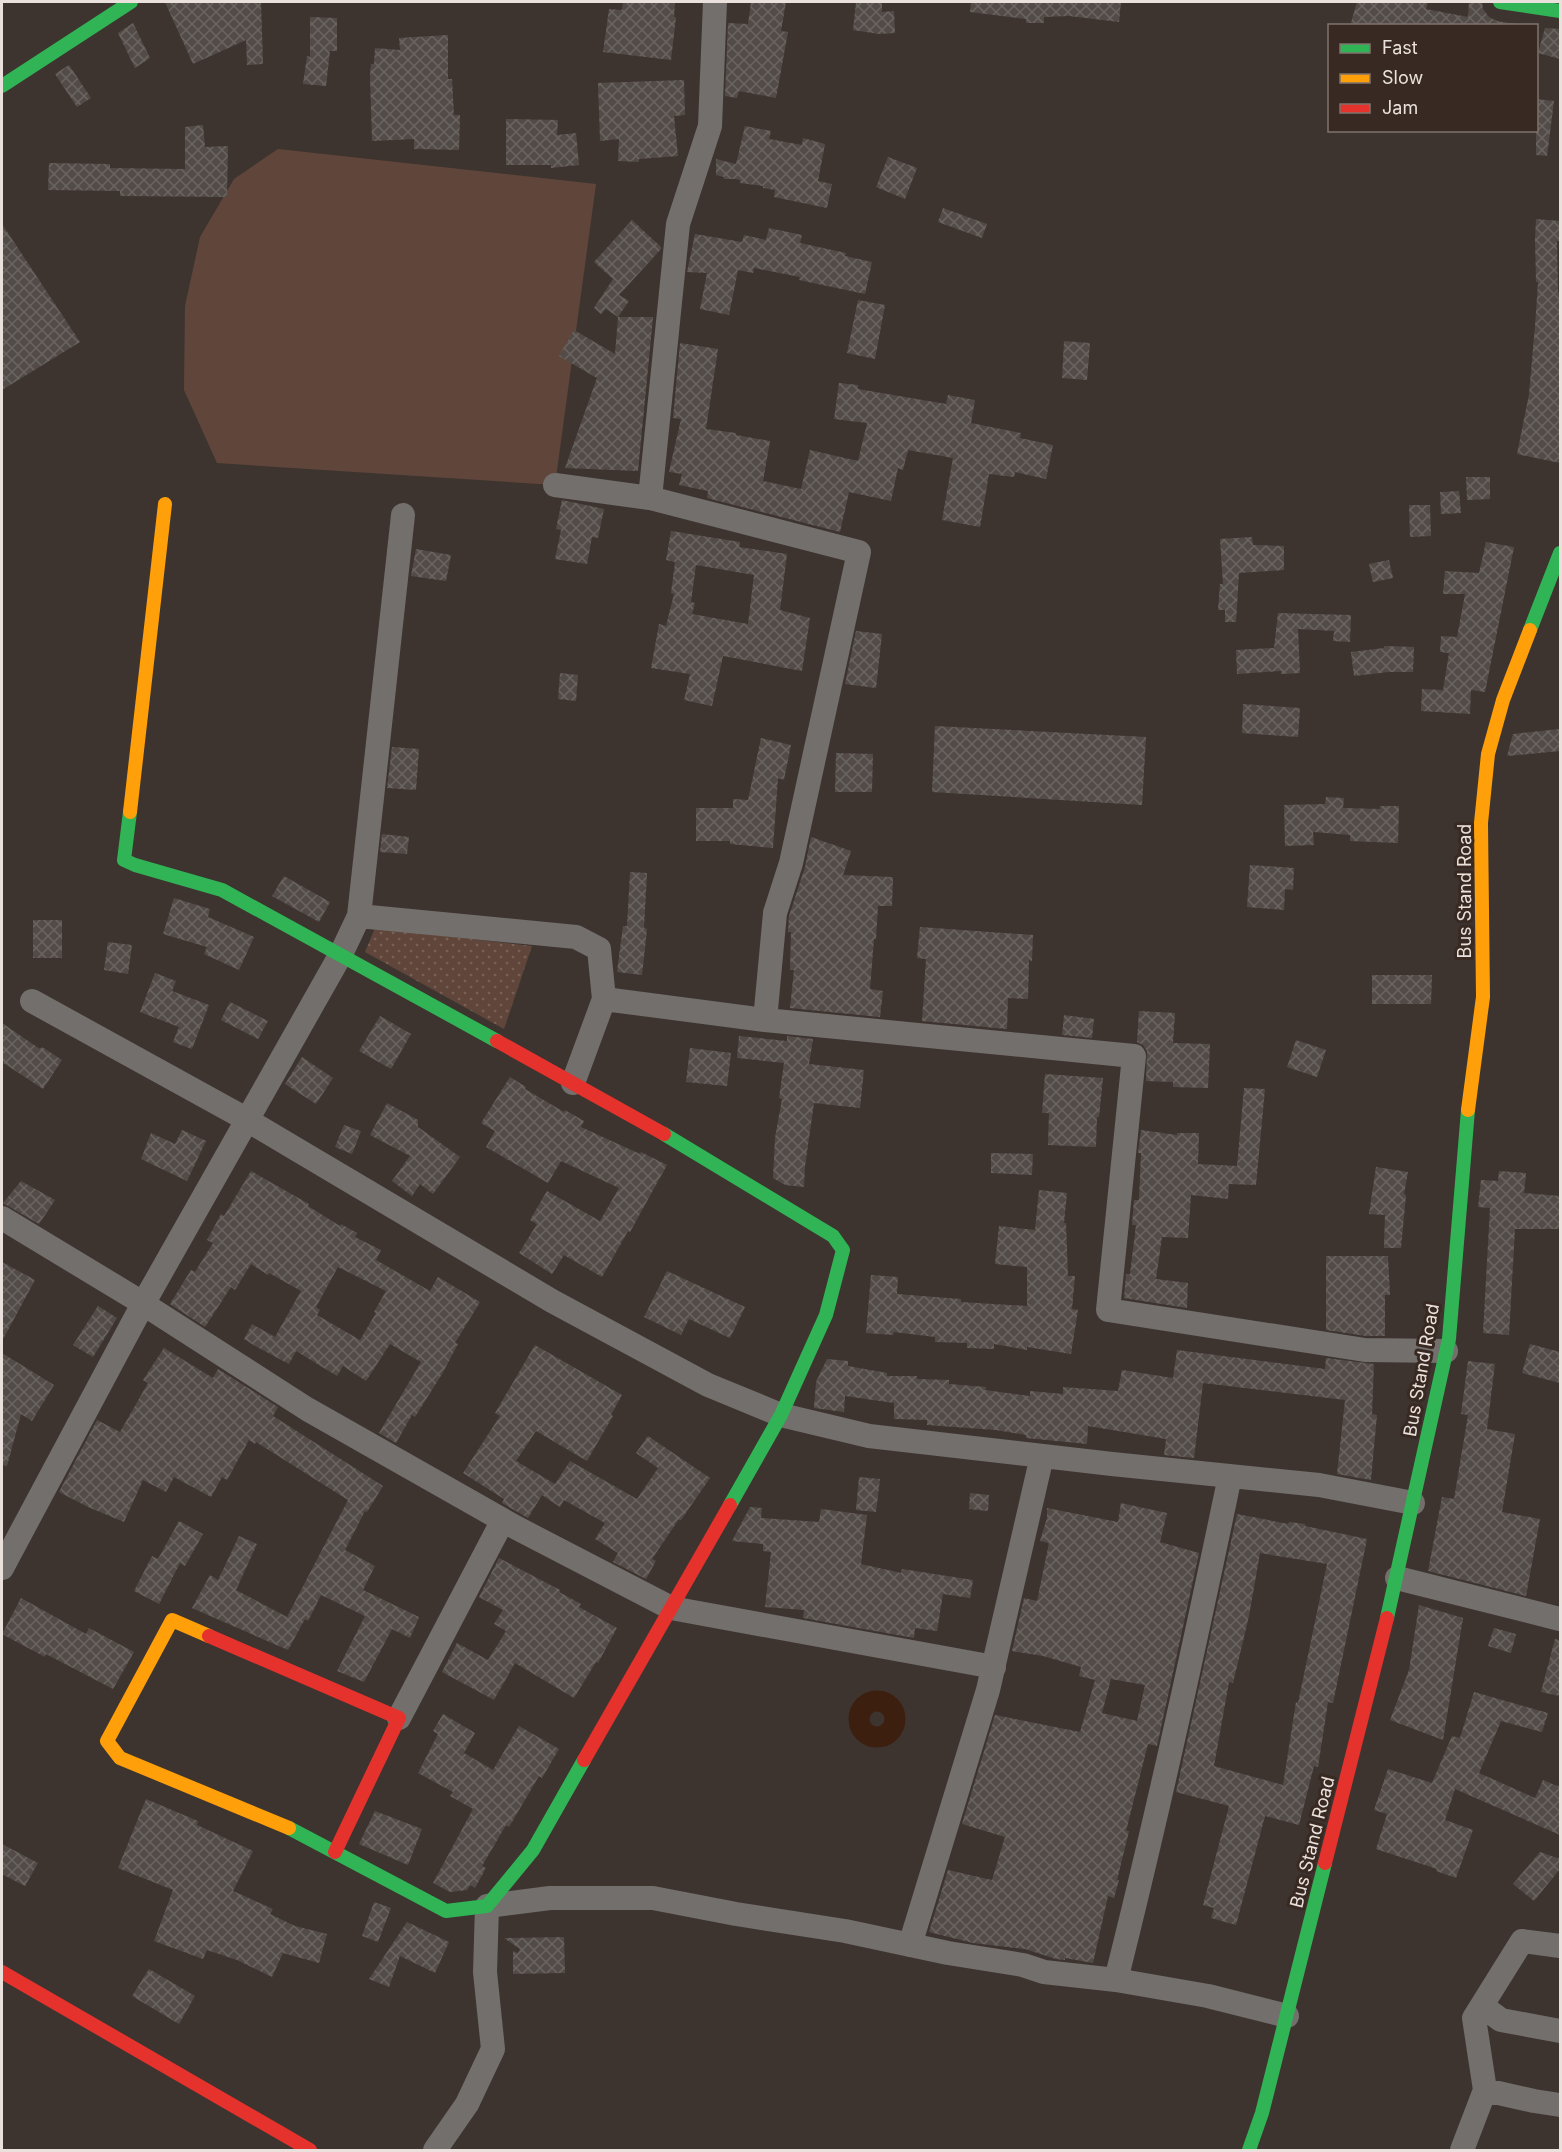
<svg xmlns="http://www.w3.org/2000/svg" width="1562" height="2152" font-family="Inter,sans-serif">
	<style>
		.grass { fill: url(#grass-dots) }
		.pitch { fill: #60463a }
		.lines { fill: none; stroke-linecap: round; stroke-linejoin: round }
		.canal { stroke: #3c1f0f; stroke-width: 21 }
		.building { fill: url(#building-cross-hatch); fill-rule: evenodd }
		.street { stroke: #736f6c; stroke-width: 24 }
		.fast { stroke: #30b455; stroke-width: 14 }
		.slow { stroke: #ff9f0a; stroke-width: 14 }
		.jam { stroke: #e5322d; stroke-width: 14 }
		.labels { text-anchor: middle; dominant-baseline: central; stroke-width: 6; stroke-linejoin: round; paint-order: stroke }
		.street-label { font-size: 18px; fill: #eae1dc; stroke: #382922 }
	</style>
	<defs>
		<pattern id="grass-dots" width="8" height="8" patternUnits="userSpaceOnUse" patternTransform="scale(1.5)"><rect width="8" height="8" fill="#60463a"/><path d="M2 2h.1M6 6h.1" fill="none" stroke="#776056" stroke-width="1.8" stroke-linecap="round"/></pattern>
		<pattern id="building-cross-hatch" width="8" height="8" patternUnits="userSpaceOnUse" patternTransform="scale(1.5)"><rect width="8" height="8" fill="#524b48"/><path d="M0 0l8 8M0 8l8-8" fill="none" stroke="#6b6562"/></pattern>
	</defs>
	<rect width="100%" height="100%" fill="#3d3430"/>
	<path class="grass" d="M375,928L532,946L504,1029L365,952Z"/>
	<path class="pitch" d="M278,149L596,184L555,485L217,463L184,390L185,306L200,237L234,179Z"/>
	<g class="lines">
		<path class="canal" d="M859 1719a18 18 0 1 1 36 0a18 18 0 1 1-36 0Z"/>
	</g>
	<path class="building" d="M165,2H261L263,64L247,65L246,40L193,64Z
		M623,2H675L674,17H676L671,60L603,52L609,9L622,10Z
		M751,2H786L781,31L788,32L776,98L739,91L737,98L725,96L728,23L748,24Z
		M856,2H882V12L894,11L895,33L879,34L853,30Z
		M971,2H1121L1119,22L1069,16L1044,17V23H1026V19L970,12Z
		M1357,2H1428L1426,9L1468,17L1469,2H1482L1483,9L1489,17L1497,21L1530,26H1350Z
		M310,17L337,18V51H330L326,86L303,84L307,56L310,57Z
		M133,23L150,58L135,68L118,33Z
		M1545,28L1560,29V59L1538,53Z
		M448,35V79H452L454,115H460L459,150L414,149V139L372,141L370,76L371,64H374L375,48L400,50L399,38Z
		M69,65L91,98L77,107L55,74Z
		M684,80L685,115L674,116L678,156L639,159V162L618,161L619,139L600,141L598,83Z
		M1536,99L1554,101L1547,156L1536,155Z
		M506,119L558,120L557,135L576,133L579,165L551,168V165H506Z
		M203,125L205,147L228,146L227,197L120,196V191L48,190L49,163L110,164V168L185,169V127Z
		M745,126L771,131L769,139L802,145L803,138L825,144L818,181L832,184L827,208L774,197L775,190L763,188V186L740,183V180L736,179H724V177L716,175V159L736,164Z
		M888,157L917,168L905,199L876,187Z
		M943,208L987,224L982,238L938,222Z
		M1536,219L1560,221V241H1557L1558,292H1560V463L1517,454L1529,394L1535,326L1538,282H1536L1535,239Z
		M632,220L661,247V249L619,295L629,301L618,317L606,309L601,314L594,308L613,279L594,262Z
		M2,224L80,342L2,390Z
		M769,228L802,235L800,243L846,253L845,256L872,262L865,294L799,280L800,277L754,268L753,273L738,270L729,315L700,309L707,273L687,272L695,234L742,242L744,235L766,240Z
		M858,300L885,305L875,359L847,353Z
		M618,317H653L638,471L565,468L597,378L559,356L574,330L615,354Z
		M1064,341L1090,343L1087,380L1062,378Z
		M680,343L718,349L706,429L736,433V435L770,441L763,481L801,489L810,450L858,461L867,423L834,419L839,383L858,385V389L946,404L948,395L975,400L971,423L1021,433L1020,438L1053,445L1046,479L1015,472L1014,477L989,474L980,527L942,520L953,458L908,450L903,470L898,468L891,501L849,492L840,532L707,498L708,491L679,485L682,474L669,472L681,419L673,418Z
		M1466,477H1490V499L1467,500Z
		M1459,491L1461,513L1441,514L1440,492Z
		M562,500L604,509L598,538L592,537L587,564L555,559L561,530L556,529Z
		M1409,505H1430L1431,536L1410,537Z
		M671,531L740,542L739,547L787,554L780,610L810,618L802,671L723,656L712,706L684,700L690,674L651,668L659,624L666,626L674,594L671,593L675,562L666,560ZM696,565L754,575L748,624L692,614L695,603L691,602Z
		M1252,537L1253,545L1284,546V570L1239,573L1236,622H1225V610H1218L1220,584H1223L1220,539Z
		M1486,542L1514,547L1485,692L1471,690L1470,714L1421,711L1422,689L1443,690L1449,653L1440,652L1441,636L1457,637L1465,594H1443L1445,571L1479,573Z
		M416,549L451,555L446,581L411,576Z
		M1389,560L1393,578L1373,582L1369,564Z
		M1278,613L1351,615L1350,642L1333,641L1334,631L1298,629L1300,673L1281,674V671L1237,674L1236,650L1274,648Z
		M856,631L882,634L876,688L845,684Z
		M1384,646L1414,647L1413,672H1389L1354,676L1351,652L1384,648Z
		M560,673L578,675L576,701L558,699Z
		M1243,704L1300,708L1298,737L1242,733Z
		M935,726L1146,737L1142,805L932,792Z
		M1560,729V751L1507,756L1513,734Z
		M761,738L791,745L784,780L778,778L773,848L730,844V841H696V808H733V799L748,800Z
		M392,747L419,749L416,790L387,788Z
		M836,753L873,754L872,792H835Z
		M1326,797L1344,798L1343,808L1380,809V806H1399L1398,843L1350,841V835L1313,832L1314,845L1285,846L1284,805L1325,804Z
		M382,834L409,837L407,854L380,852Z
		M811,837L851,851L843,875L893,877L892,906H878L876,939H874L870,989L883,991L880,1017L790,1008L794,970H790L791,932H788L789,916L805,867Z
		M1250,865L1294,868L1293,890L1285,889L1284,910L1247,907Z
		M630,872L647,873L644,928L647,929L642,975L617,972L623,926H627Z
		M284,876L330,902L319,922L272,896Z
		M174,898L210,909L208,917L254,937L239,970L204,954L207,947L163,934Z
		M33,920H62V958H33Z
		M920,927L1033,935L1032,961L1029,960L1028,999L1008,998L1007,1029L922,1021L926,959L917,958Z
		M108,942L132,945L128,974L104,970Z
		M155,973L176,981L172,991L209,1005L192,1049L173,1042L179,1027L140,1012Z
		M1372,975H1432L1431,1004H1372Z
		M230,1002L268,1021L258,1039L221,1020Z
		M1139,1011L1175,1013L1173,1043L1210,1044L1208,1088L1173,1087V1082L1146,1081L1147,1051L1143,1045L1137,1042Z
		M1064,1015L1094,1019L1092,1038L1062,1035Z
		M380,1016L411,1034L391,1069L359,1051Z
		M2,1023L40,1049L42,1047L62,1060L43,1089L2,1062Z
		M739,1036L787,1041V1036L813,1039L809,1064L864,1070L860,1108L814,1103L805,1166L804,1187L785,1185L773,1178L775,1138L782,1099L779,1098L784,1063L737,1058Z
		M1296,1040L1326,1050L1317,1077L1287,1067Z
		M690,1048L731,1053L727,1086L686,1082Z
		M302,1057L333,1078L316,1104L285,1084Z
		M1045,1074L1103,1078L1099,1117H1097L1096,1147L1048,1145L1049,1113H1042Z
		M510,1077L526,1087L525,1089L564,1112L565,1110L584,1121L581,1127L640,1154L641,1152L667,1165L630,1232L628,1231L602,1277L564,1255L552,1274L519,1253L537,1224L530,1220L547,1191L600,1221L619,1188L561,1161L548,1183L486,1147L495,1131L481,1123Z
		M1244,1088L1265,1089L1256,1185L1229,1184L1228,1199L1191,1195L1188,1238L1162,1237L1156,1279L1188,1283L1187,1308L1124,1298L1126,1274H1130L1136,1225H1132L1134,1200H1139L1141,1153H1138L1141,1130L1177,1135V1133H1199L1198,1164L1237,1166Z
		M387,1103L418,1120V1127L460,1157L433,1194L420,1184L412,1196L392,1181L410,1156L370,1135Z
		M344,1125L361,1131L352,1154L335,1147Z
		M182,1130L206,1141L187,1181L141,1159L151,1133L175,1144Z
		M991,1153L1033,1154L1032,1175L991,1173Z
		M1376,1167L1408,1172L1404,1194L1406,1195L1401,1248H1384L1385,1215L1369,1214Z
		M251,1171L309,1204L308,1206L340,1226L341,1224L357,1233L355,1237L381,1250L376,1260L430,1291L438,1277L480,1302L455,1343L458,1344L442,1374L415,1417L412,1415L396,1443L379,1433L421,1362L390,1344L366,1381L343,1366L337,1376L296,1351L289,1364L257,1347L244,1339L252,1324L275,1337L301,1291L269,1273L268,1275L251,1264L235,1290L231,1287L205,1327L170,1304L191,1270L195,1272L213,1243L207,1240L221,1214L224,1216ZM338,1267L386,1291L374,1312L376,1313L360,1340L317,1315L320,1310L316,1307Z
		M1499,1171L1526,1173L1524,1193L1560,1196V1229H1515L1509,1335L1483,1333L1490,1208L1478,1207L1481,1180L1498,1181Z
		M21,1181L55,1200L39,1224L3,1203Z
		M1039,1190L1067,1193L1064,1223H1066L1068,1276H1075L1072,1309L1078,1310L1071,1354L1027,1347V1350L994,1344V1349L967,1348V1343L935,1342V1337L894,1332L893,1335L866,1333L871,1275L898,1277L897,1294L961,1299V1302L1027,1306V1267L995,1264L999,1226L1035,1230Z
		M1326,1256H1388L1390,1295H1385V1336H1366L1326,1330Z
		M2,1262L35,1280L2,1341Z
		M667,1271L745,1307L730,1338L689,1319L681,1335L644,1317Z
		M98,1306L117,1318L93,1357L73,1345Z
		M1530,1344L1560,1352V1383L1522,1373Z
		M535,1345L622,1395L611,1415L613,1416L587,1461L536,1431L516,1461L555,1484L570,1461L637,1499L658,1468L636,1453L648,1436L710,1478L681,1520L679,1519L652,1559L656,1561L646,1579L613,1562L618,1553L595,1539L605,1523L564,1500L560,1507L542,1495L528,1518L502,1503L504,1499L463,1473L500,1416L495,1413Z
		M164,1348L213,1378L218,1369L278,1407L273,1416L383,1486L367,1512L365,1511L345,1550L375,1566L363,1590L419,1617L410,1638L392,1629L364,1682L337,1671L365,1616L321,1595L308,1621L305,1619L288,1650L192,1608L210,1575L218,1580L239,1536L257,1544L236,1590L287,1617L348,1500L256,1442L255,1444L249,1440L227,1480L222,1477L211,1497L174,1477L166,1492L143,1480L124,1522L88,1507L59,1492L97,1420L120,1432L148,1383L143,1380Z
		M1177,1350L1325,1369L1326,1358L1374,1364L1372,1414L1377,1415L1371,1480L1337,1474L1345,1400L1203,1383L1194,1458L1164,1455L1166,1439L1088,1426L1087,1444L1026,1438V1435L996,1430L927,1425V1420L894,1419V1403L845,1396L844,1412L814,1408L816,1382L827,1359L848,1361V1366L887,1373V1376H917V1379L949,1380V1384L986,1387L985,1390L1030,1396V1391L1063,1394V1387L1118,1391L1122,1370L1173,1378Z
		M2,1353L54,1385L32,1421L21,1414L7,1466L2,1465Z
		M1468,1361L1495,1364L1487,1429L1515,1434L1502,1512L1540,1519L1526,1596L1428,1571L1442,1497L1454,1499L1468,1415L1461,1414Z
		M859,1477L880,1479L876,1512L856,1510Z
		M970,1493L989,1495L988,1511L969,1509Z
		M1121,1503L1167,1513L1160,1542L1199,1553L1157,1746L1148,1744L1126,1831H1129L1117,1880H1119L1114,1898L1108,1896L1093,1963L1065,1958V1960L1056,1959L1025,1949L973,1943L929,1932L948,1870L992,1880L1005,1837L962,1824L995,1715L1080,1732L1095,1680L1079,1676L1081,1667L1043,1656L1012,1651L1024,1598L1037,1601L1049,1543L1040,1541L1047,1518V1508L1118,1522ZM1111,1679L1145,1685L1137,1721L1102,1713Z
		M750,1507L762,1508L761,1518L819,1522L821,1509L867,1515L861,1564L901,1573L902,1569L973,1580L970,1598L943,1594L937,1631L915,1628L914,1638L803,1618L804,1610L765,1607L771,1552L763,1551V1544L732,1541Z
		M1237,1514L1288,1524L1289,1522L1305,1524V1526L1367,1539L1333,1703L1328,1702L1318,1767L1314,1766L1299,1825L1265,1816L1236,1925L1211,1918L1214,1908L1203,1905L1229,1806L1176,1792ZM1260,1553L1327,1564L1298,1703L1296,1702L1283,1785L1214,1766L1229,1682L1233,1683L1249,1616Z
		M179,1521L203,1534L185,1566L180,1563L159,1604L134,1591L152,1556L158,1559Z
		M499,1558L560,1590L559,1592L581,1604L579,1607L617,1628L598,1663L596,1662L574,1698L515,1663L494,1700L442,1672L457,1643L488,1660L506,1631L494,1624L503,1610L479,1597Z
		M21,1598L86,1634L89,1628L134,1652L113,1689L46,1654L45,1657L2,1634Z
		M1419,1605L1463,1618L1443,1740L1390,1720L1409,1670Z
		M1494,1628L1516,1634L1511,1653L1488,1646Z
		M1555,1639L1560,1640V1696L1541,1692Z
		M1474,1692L1548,1713L1542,1732L1501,1721L1479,1773L1535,1798L1543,1780L1560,1787V1835L1455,1789L1445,1820L1473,1830L1456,1878L1436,1871L1437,1869L1376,1849L1387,1814L1374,1810L1388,1769L1432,1783L1452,1736L1460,1738Z
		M443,1714L475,1733L464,1753L493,1770L519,1726L559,1749L542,1778L539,1776L509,1827L506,1825L482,1866L486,1868L475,1888L470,1885L467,1890L450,1892L433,1883L473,1809L450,1796L453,1792L418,1773L438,1734L433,1731Z
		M146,1799L198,1821L197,1825L253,1851L233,1891L273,1909L270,1914L295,1926L327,1934L319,1963L283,1953L272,1977L237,1960L207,1950L203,1959L154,1941L173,1890L118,1868Z
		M375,1811L422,1829L408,1865L359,1844Z
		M2,1844L38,1863L25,1886L2,1874Z
		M1540,1852L1560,1859V1869L1534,1901L1513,1884Z
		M374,1902L391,1908L378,1942L362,1936Z
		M407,1922L449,1942L435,1973L400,1956L389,1987L369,1979Z
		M564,1937L565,1973L513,1974V1951L518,1953L520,1949L504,1938Z
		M149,1969L195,1996L179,2024L132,1996Z"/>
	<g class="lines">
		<path class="street" d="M555,485L650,498L678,224L710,126L715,2
			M650,498L859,552L791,863L775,913L765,1020L1134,1056L1108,1310L1365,1350L1446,1351
			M403,515L359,916L576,937L599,949L604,999L765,1020
			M32,1001L237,1114L552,1301L708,1385L781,1415L869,1436L1112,1464L1319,1485L1413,1503
			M573,1083L604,999
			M2,1218L131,1296L307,1409L515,1527L671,1608L994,1667
			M2,1568L143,1304L341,954L359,916
			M1397,1578L1560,1619
			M399,1718L503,1520
			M910,1945L988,1690L1042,1456
			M1116,1980C1158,1813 1195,1644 1230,1476
			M1482,2006L1501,2020L1560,2031
			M1485,2090L1534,2101L1560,2105
			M435,2150L467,2104L493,2049L485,1972L487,1906L550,1898H653L736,1914L845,1931L948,1953L1023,1965L1044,1972L1116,1980L1208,1996L1287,2016
			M1462,2150L1485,2090L1474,2018L1522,1941L1560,1946"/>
		<path class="fast" d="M1500,2L1560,11
			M2,86L131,2
			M1530,630L1560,553
			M130,812L124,860L135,865L222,890L497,1041
			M664,1134L833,1236L843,1250L826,1315L781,1415L730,1505
			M1387,1618L1449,1339L1468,1110
			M289,1828L446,1911L487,1906L533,1850L584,1760
			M1249,2150L1262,2113L1325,1863"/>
		<path class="slow" d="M130,812L165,504
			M1468,1110L1483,997L1481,823L1488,754L1503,700L1530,630
			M209,1636L172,1620L107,1741L120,1758L289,1828"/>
		<path class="jam" d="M497,1041L664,1134
			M209,1636L399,1718L335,1852
			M584,1760L730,1505
			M1325,1863L1387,1618
			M2,1972L310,2150"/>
	</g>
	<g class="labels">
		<g class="street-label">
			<text transform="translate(1464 891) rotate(-90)">Bus Stand Road</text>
			<text transform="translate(1421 1370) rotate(-80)">Bus Stand Road</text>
			<text transform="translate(1312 1842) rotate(-76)">Bus Stand Road</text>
		</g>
	</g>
	<rect width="1562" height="2152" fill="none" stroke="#eae1dc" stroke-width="6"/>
	<rect x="1328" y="24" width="210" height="108" fill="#382922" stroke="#7f736c" stroke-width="1.5"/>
	<rect x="1340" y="44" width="30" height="9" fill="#30b455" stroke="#7f736c" stroke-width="1.5"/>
	<text x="1382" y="54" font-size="18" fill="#eae1dc">Fast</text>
	<rect x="1340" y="74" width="30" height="9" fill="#ff9f0a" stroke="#7f736c" stroke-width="1.5"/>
	<text x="1382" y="84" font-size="18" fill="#eae1dc">Slow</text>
	<rect x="1340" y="104" width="30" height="9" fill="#e5322d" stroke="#7f736c" stroke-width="1.5"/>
	<text x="1382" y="114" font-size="18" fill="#eae1dc">Jam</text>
</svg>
